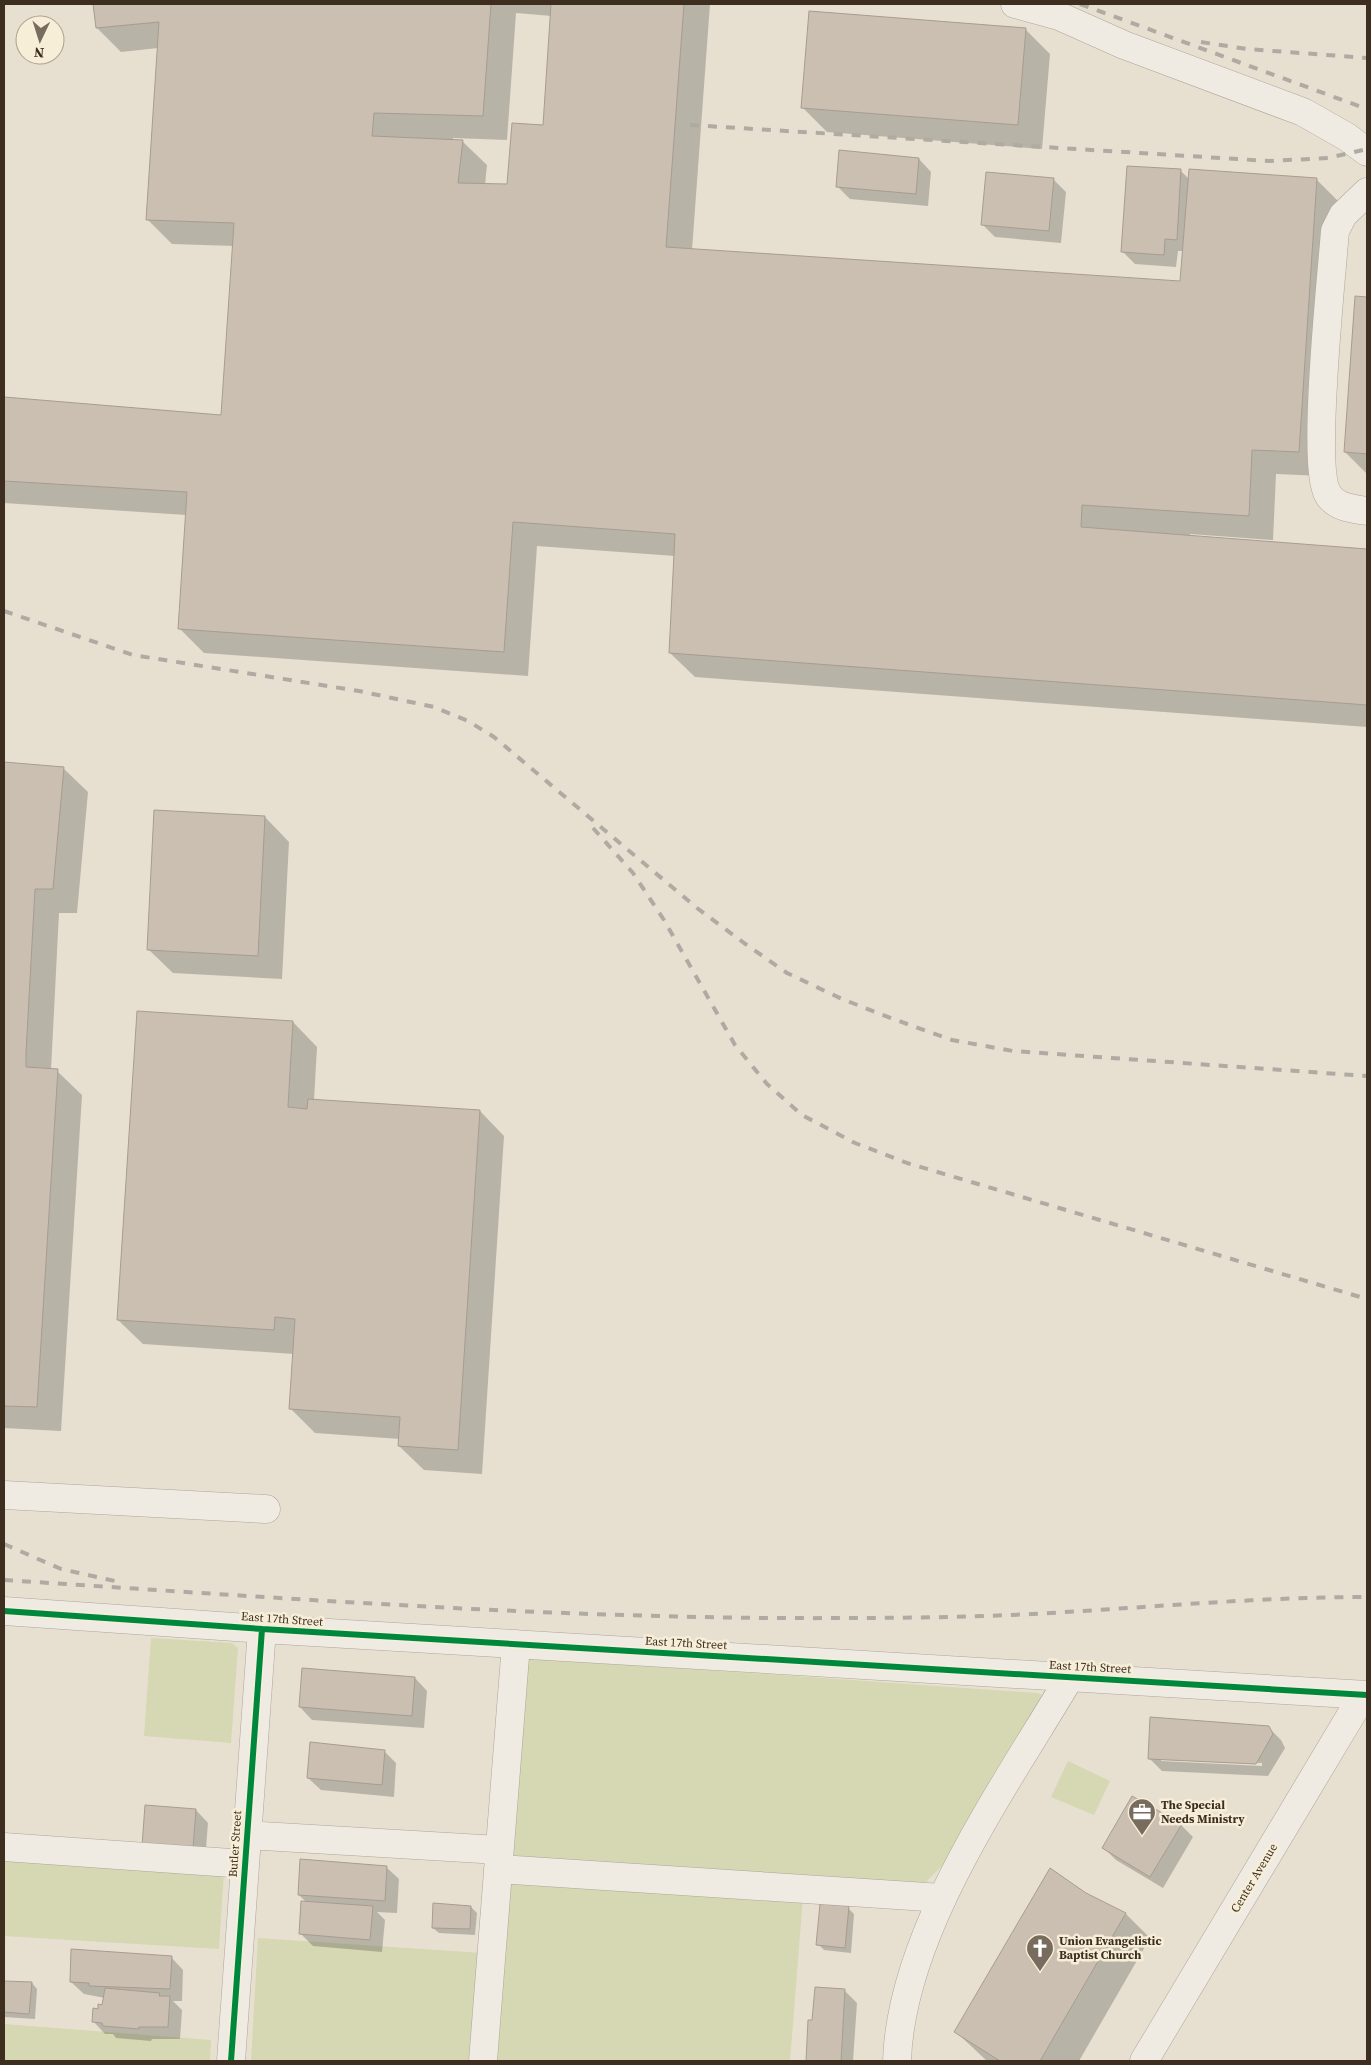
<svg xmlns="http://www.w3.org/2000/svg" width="1371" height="2065" font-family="'Source Serif 4',serif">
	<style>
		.green { fill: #d6d7b3 }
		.shadow { fill: #0003; fill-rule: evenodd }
		.building { fill: #cbbfb2; stroke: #a89c90 }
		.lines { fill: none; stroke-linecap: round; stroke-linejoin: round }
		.minor-casing { stroke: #ada599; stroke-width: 29 }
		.minor { stroke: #efebe3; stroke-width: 28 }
		.rail { stroke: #afaaa2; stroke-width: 4; stroke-dasharray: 9 9; stroke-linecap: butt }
		.cycleway-casing { stroke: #f7eed8; stroke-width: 9 }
		.cycleway { stroke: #00873e; stroke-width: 6 }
		.labels { text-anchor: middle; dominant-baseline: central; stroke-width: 5; stroke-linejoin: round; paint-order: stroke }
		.street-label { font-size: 12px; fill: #3d2e20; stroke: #f7eed8 }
		.poi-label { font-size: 12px; font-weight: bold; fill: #3d2e20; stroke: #f7eed8; text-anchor: start }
	</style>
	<rect width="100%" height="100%" fill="#e7e0d1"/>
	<path class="green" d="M151,1638L232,1643L238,1648L231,1743L144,1736Z
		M522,1657L1037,1693L1042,1695L1043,1700L947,1861L921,1887L507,1858Z
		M1068,1761L1110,1781L1094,1815L1051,1797Z
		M4,1856L224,1872L219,1949L4,1936Z
		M506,1876L803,1897L790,2061H495Z
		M258,1938L482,1953L474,2061H251Z
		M4,2024L211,2040L210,2061H4Z"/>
	<path class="shadow" d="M95,4H710L692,250L1181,282L1183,251H1178L1176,267L1135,264L1123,252L1180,170L1189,179H1316L1341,204L1323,476L1276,474L1273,540L1190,534V537L1367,550V727L695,677L670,653L675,556L537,546L528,676L204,653L179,628L186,515L4,503V398L222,416L234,246L172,244L147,219L158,48L121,52L97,28ZM516,13L552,16L544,126L508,186L485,185L487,165L462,141H453V138L507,140Z
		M1025,29L1050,54L1042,149L827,132L802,107Z
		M919,159L931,172L928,206L850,199L837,186Z
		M1053,179L1066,192L1061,243L995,237L983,225Z
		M1356,298H1367V474L1345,452Z
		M4,764L63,768L88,792L77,913H59L51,1070L57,1071L82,1095L61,1431L4,1428Z
		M265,817L289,842L282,979L173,973L148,949Z
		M293,1022L317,1047L314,1100L480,1111L504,1136L482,1474L424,1470L399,1446L400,1439L315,1433L291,1409L294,1354L143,1344L118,1320Z
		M415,1678L427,1691L424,1728L312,1720L300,1707Z
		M1268,1727L1281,1740L1285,1748L1268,1776L1162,1771L1149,1758ZM1161,1758L1262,1763V1766L1161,1761Z
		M384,1751L396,1763L394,1797L321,1790L308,1778Z
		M196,1810L208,1823L205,1861L156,1858Z
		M1181,1825L1193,1837L1163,1888L1116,1860L1104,1848Z
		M386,1867L399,1879L397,1913L377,1912L385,1920L382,1952L313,1946L300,1933L307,1903L299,1895Z
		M1086,1894L1126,1914L1150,1938L1079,2061H987L956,2032Z
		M471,1907L477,1913L475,1935L439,1933L433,1928Z
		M848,1908L854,1914L851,1953L824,1950L818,1944Z
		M171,1957L183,1970L182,2001H173L182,2010L180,2039H152L151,2041L116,2038L113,2034H105L93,2021L104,2006L105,1998L84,1994L71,1982Z
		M4,1982L32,1983L37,1989L35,2019L4,2017Z
		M844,1990L857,2003L853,2061H808L813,2022Z"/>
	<path class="building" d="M93,4H491L483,116L374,113L372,136L463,140L458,183L507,184L512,123L543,125L551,4H684L666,247L1180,281L1189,169L1317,178L1299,452L1252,450L1249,516L1082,505L1081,527L1367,549V705L669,653L675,534L513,522L504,652L178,629L187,492L4,481V397L221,415L234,223L146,220L159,22L96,28Z
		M809,11L1026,28L1018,125L801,108Z
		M839,150L919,158L916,194L836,187Z
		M1127,166L1181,169L1177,240L1165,239L1164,255L1121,252Z
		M986,172L1054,178L1049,231L981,225Z
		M1355,296L1367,297V454L1344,452Z
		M4,762L64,767L53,889H35L26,1053V1067L58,1069L37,1407L4,1406Z
		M154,810L265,816L258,956L147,950Z
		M137,1011L293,1021L288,1107L307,1109L308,1099L480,1110L458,1450L398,1446L400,1417L289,1409L295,1319L275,1317L274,1330L117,1320Z
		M302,1668L415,1677L412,1716L299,1707Z
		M1150,1717L1269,1726L1273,1734L1256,1764L1148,1759Z
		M310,1742L385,1750L382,1785L307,1778Z
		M1132,1796L1182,1824L1150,1877L1102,1848Z
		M145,1805L196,1809L193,1849L142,1846Z
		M300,1859L387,1866L385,1901L298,1895Z
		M1050,1868L1086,1893L1126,1913L1040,2061H1000L954,2032Z
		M301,1901L373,1906L370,1940L299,1934Z
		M433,1903L471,1906L470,1929L432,1928Z
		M820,1904L849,1906L845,1948L816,1945Z
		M71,1949L172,1956L170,1989L89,1986V1983L70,1982Z
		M4,1981L32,1982L29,2014L4,2012Z
		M815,1987L845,1989L841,2061H806L808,2020H812Z
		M105,1988L160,1993L159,1996H170L168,2027H139V2029L103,2026L102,2023L92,2022L93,2008L98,2009V2004L102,2005Z"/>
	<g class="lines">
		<g class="minor-casing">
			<path id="minor" d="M1015,4L1059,16L1124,45L1303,112L1347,137L1367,152
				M1367,192L1343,215L1335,231C1332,273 1310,471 1329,496C1338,508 1354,509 1367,511
				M4,1495L266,1509
				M4,1611L262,1629L1367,1695
				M247,1835L499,1850
				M4,1847L245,1864
				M498,1869L942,1898
				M231,2061L262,1629
				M483,2061L516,1644
				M897,2061C901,1931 1005,1787 1070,1677
				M1144,2061L1363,1695"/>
		</g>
		<use href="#minor" class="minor"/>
		<path class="rail" d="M1080,4L1367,109
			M1201,42L1247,49L1367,58
			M690,125L1269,161L1328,158L1367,149
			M4,611L133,655L359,691L434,707L468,721L494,737L697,908L744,943L787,973L842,999L896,1020L952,1040L1013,1051L1367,1076
			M593,828L633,873L664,920L735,1045L767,1084L802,1115L855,1143L907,1163L1367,1299
			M4,1544L61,1569L115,1581
			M4,1580C284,1598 565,1620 847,1618C908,1618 970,1617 1032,1614C1144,1608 1255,1597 1367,1597"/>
		<g class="cycleway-casing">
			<path id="cycleway" d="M4,1611L262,1629L1367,1695
				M231,2061L262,1629"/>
		</g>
		<use href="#cycleway" class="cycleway"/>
	</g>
	<defs>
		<g id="office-pin" transform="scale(1.4375)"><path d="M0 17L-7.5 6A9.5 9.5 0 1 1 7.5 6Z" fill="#786c5e" stroke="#f7eed8"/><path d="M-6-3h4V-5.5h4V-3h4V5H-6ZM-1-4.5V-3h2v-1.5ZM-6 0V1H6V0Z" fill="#fff"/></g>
		<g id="church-pin" transform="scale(1.4375)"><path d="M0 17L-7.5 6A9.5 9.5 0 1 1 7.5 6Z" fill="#786c5e" stroke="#f7eed8"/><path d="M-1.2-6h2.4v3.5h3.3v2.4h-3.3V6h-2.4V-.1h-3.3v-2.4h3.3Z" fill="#fff"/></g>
	</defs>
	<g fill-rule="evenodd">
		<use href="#office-pin" x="1142" y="1812"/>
		<use href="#church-pin" x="1040" y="1948"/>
	</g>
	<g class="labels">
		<g class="street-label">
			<text transform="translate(282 1619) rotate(4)">East 17th Street</text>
			<text transform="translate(686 1643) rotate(3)">East 17th Street</text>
			<text transform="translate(1090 1667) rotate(3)">East 17th Street</text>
			<text transform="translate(235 1844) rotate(-86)">Butler Street</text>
			<text transform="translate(1254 1878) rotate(-59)">Center Avenue</text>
		</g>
		<g class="poi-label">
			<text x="1161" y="1805">The Special<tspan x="1161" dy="14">Needs Ministry</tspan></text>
			<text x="1059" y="1941">Union Evangelistic<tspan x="1059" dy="14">Baptist Church</tspan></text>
		</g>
	</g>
	<rect width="1371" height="2065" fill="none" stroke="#3d2e20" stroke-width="10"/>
	<g transform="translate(40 40) rotate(184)"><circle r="24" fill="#f7eed8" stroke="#ada18e"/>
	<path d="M0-4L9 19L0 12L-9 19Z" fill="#786c5e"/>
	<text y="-8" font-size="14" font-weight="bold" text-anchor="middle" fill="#3d2e20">N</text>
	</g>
</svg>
